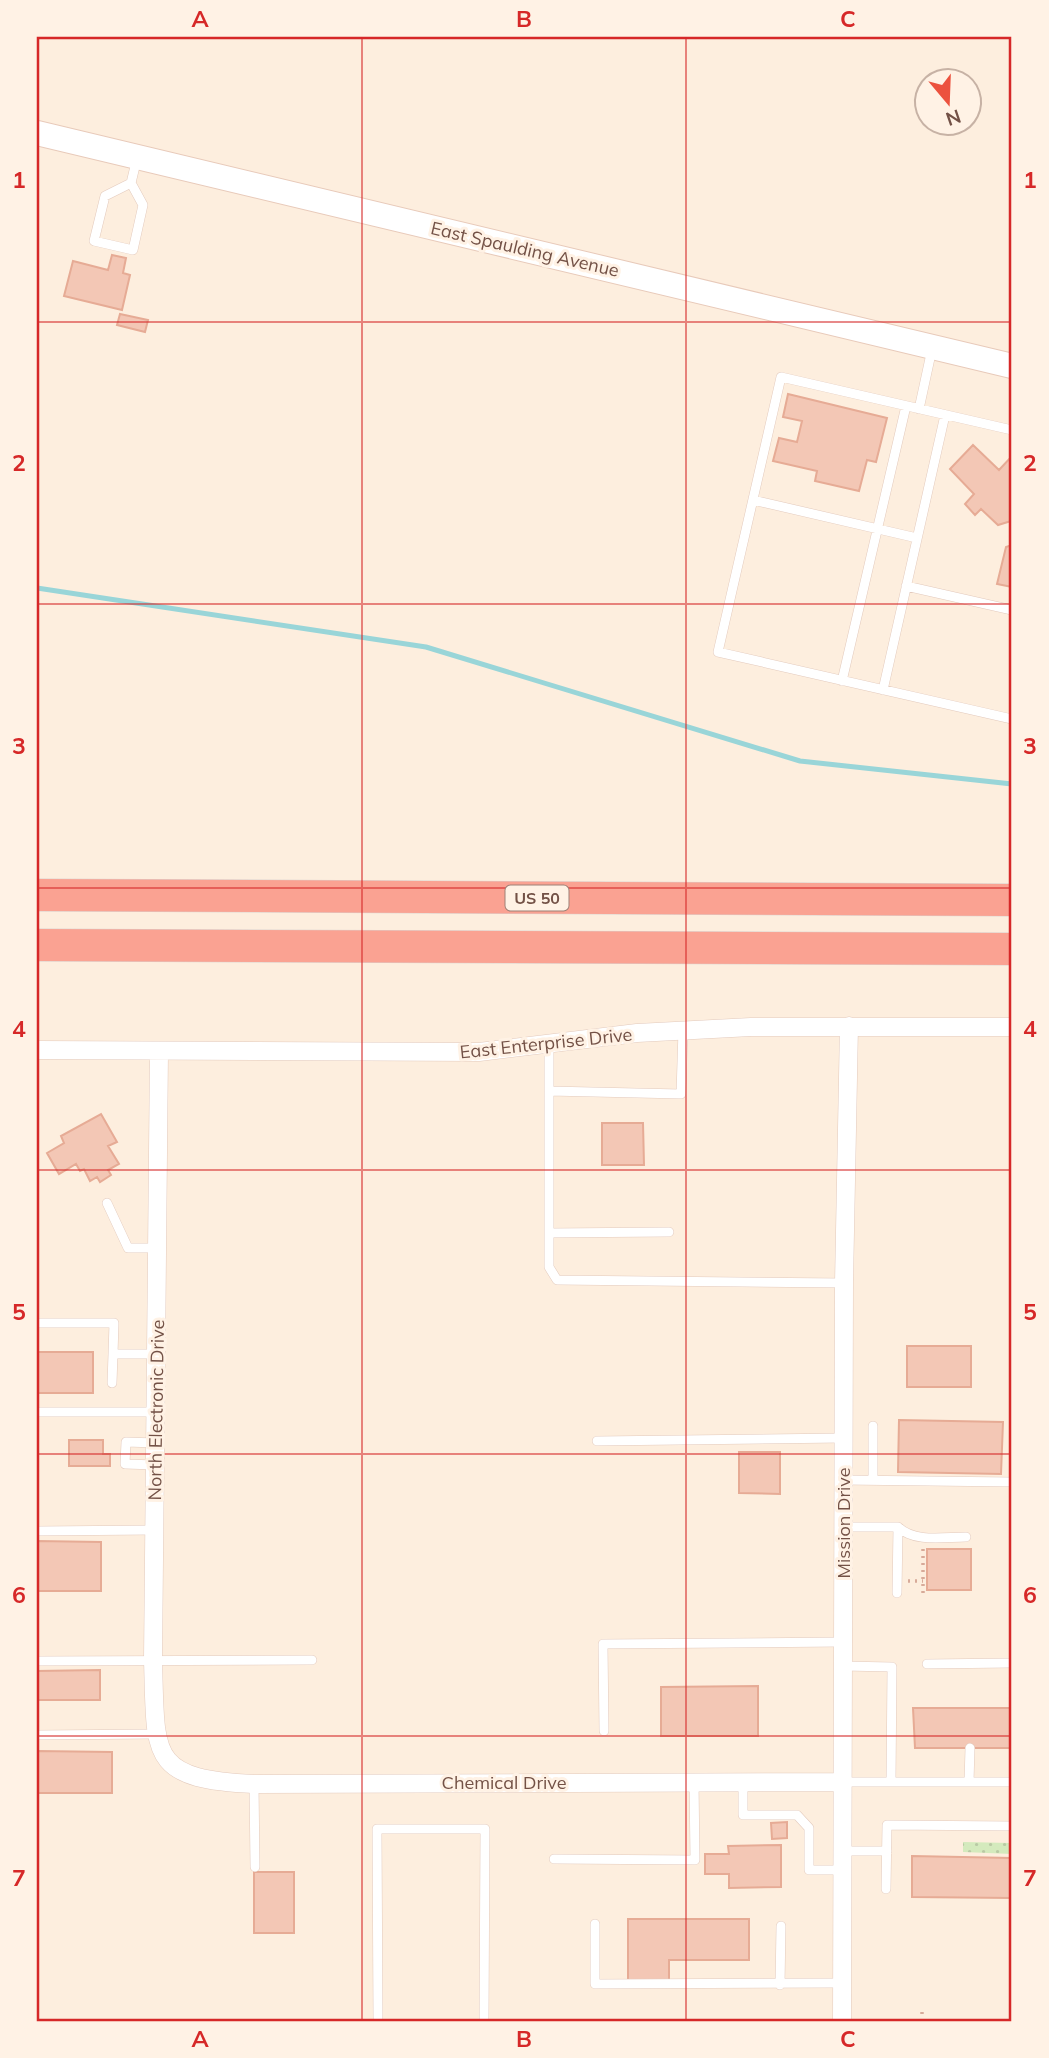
<svg xmlns="http://www.w3.org/2000/svg" width="1049" height="2058" font-family="Mulish,sans-serif">
	<style>
		.grass { fill: url(#grass-dots) }
		.lines { fill: none; stroke-linecap: round; stroke-linejoin: round }
		.stream { stroke: #99d5d8; stroke-width: 5 }
		.building { fill: #f3c7b5; stroke: #e6ab95; stroke-width: 2 }
		.lane-casing { stroke: #e3cabd; stroke-width: 10 }
		.street-casing { stroke: #e3cabd; stroke-width: 19 }
		.secondary-casing { stroke: #e8caba; stroke-width: 26 }
		.highway-casing { stroke: #dbd2cf; stroke-width: 33 }
		.path { stroke: #d7aa99; stroke-width: 3.5; stroke-dasharray: 2 5; stroke-linecap: butt }
		.lane { stroke: #fff; stroke-width: 9 }
		.street { stroke: #fff; stroke-width: 18 }
		.secondary { stroke: #fff; stroke-width: 24 }
		.highway { stroke: #faa292; stroke-width: 32 }
		.grid { fill: none; stroke: #d62828; stroke-width: 2; stroke-opacity: 0.55 }
		.labels { text-anchor: middle; dominant-baseline: central; stroke-width: 6; stroke-linejoin: round; paint-order: stroke }
		.shield { fill: #fff2e5; stroke: #9d8176; stroke-width: 2 }
		.shield-label { font-size: 16px; font-weight: bold; fill: #735146 }
		.street-label { font-size: 18px; fill: #735146; stroke: #fff2e5 }
		.neatline { fill: none; stroke: #d62828; stroke-width: 2.5 }
		.grid-label { font-size: 23px; text-anchor: middle; font-weight: bold; fill: #d62828 }
	</style>
	<defs>
		<pattern id="grass-dots" width="8" height="8" patternUnits="userSpaceOnUse" patternTransform="scale(1.75)"><rect width="8" height="8" fill="#d4eabd"/><path d="M2 2h.1M6 6h.1" fill="none" stroke="#b9caa4" stroke-width="1.8" stroke-linecap="round"/></pattern>
	</defs>
	<rect width="100%" height="100%" fill="#fdeede"/>
	<path class="grass" d="M963,1842L1012,1843V1854L963,1852Z"/>
	<g class="lines">
		<path class="stream" d="M37,588L426,647L800,761L1012,784"/>
	</g>
	<path class="building" d="M112,255L126,258L123,273L130,275L122,310L64,296L73,261L108,270Z
		M120,314L148,320L145,332L117,325Z
		M788,394L887,418L876,462L867,460L859,491L815,481L817,471L773,461L779,438L797,442L802,421L783,417Z
		M973,445L999,470L1012,456V524L1011,521L998,525L981,509L975,515L965,504L974,494L950,469Z
		M1012,545V587L997,584L1006,547Z
		M101,1114L117,1142L108,1146L119,1164L108,1170L111,1175L100,1182L97,1177L90,1181L84,1169L80,1171L76,1164L59,1174L47,1153L64,1143L61,1136Z
		M602,1123H643L644,1165H602Z
		M907,1346H971V1387H907Z
		M37,1352H93V1393H37Z
		M899,1420L1003,1422L1001,1474L898,1472Z
		M69,1440H103V1454H110V1466H69Z
		M739,1452H780V1494L739,1493Z
		M37,1541L101,1542V1591H37Z
		M927,1549H971V1590H927Z
		M100,1670V1700H37V1671Z
		M758,1686V1736H661V1687Z
		M913,1708H1012V1748H915Z
		M37,1751L112,1752V1793H37Z
		M787,1822V1838L772,1839L771,1823Z
		M781,1845V1887L729,1888V1874H705V1854H729L728,1846Z
		M912,1856L1012,1858V1898L912,1897Z
		M254,1872H294V1933H254Z
		M628,1919H749V1960H669V1980H628Z"/>
	<g class="lines">
		<g class="lane-casing">
			<path id="lane" d="M131,183L105,196L94,241L133,250L143,205L131,183L137,158
				M919,409L932,349
				M1012,430L781,377L718,652L1012,719
				M753,500L917,538
				M906,586L1012,610
				M842,681L906,406
				M883,690L945,415
				M549,1044V1267L557,1280L844,1283
				M549,1091L681,1094L683,1030
				M107,1203L128,1248H158
				M549,1233L669,1232
				M37,1323H114L113,1354
				M112,1383L113,1354H157
				M37,1412H156
				M873,1426V1480
				M597,1441L843,1438
				M156,1465L125,1464L126,1442L156,1443
				M843,1480L1012,1482
				M843,1527H898L897,1593
				M898,1527C915,1543 944,1537 966,1537
				M37,1531L155,1530
				M37,1661L312,1660
				M927,1664L1012,1663
				M843,1666L892,1667L891,1782
				M604,1731L603,1644L843,1642
				M37,1735L157,1734
				M743,1781V1815H797L809,1828V1870H842
				M842,1782H1012
				M969,1782L970,1748
				M254,1784L255,1867
				M842,1851H887
				M554,1859L695,1860L694,1781
				M886,1889L887,1825L1012,1826
				M595,1924V1984L842,1983
				M780,1985L781,1926
				M378,2021L377,1829H485L484,2021"/>
		</g>
		<g class="street-casing">
			<path id="street" d="M37,1050L479,1052L637,1033L751,1027H1012
				M159,1051L153,1660C156,1756 148,1779 254,1784L842,1782
				M842,2021L844,1283L849,1026"/>
		</g>
		<g class="secondary-casing">
			<path id="secondary" d="M37,133L1012,366"/>
		</g>
		<g class="highway-casing">
			<path id="highway" d="M37,895L1012,900
				M37,945L1012,949"/>
		</g>
		<path class="path" d="M923,1549V1596
			M908,1581H923
			M922,2021V2012"/>
		<use href="#lane" class="lane"/>
		<use href="#street" class="street"/>
		<use href="#secondary" class="secondary"/>
		<use href="#highway" class="highway"/>
	</g>
	<path class="grid" d="M362,37V2021M686,37V2021M37,322H1012M37,604H1012M37,888H1012M37,1170H1012M37,1454H1012M37,1736H1012"/>
	<g class="labels">
		<rect class="shield" x="505.5" y="885.5" width="63" height="25" rx="5"/>
		<g class="shield-label">
			<text x="537" y="898">US 50</text>
		</g>
		<g class="street-label">
			<text transform="translate(525 249) rotate(13)">East Spaulding Avenue</text>
			<text transform="translate(546 1043) rotate(-6)">East Enterprise Drive</text>
			<text transform="translate(156 1410) rotate(-89)">North Electronic Drive</text>
			<text transform="translate(843 1523) rotate(-90)">Mission Drive</text>
			<text x="504" y="1782">Chemical Drive</text>
		</g>
	</g>
	<rect width="1049" height="2058" fill="none" stroke="#fff2e5" stroke-width="77"/>
	<g transform="translate(948 102) rotate(161)"><circle r="33" fill="#fff2e5" stroke="#c7b2a5" stroke-width="2"/>
	<path d="M0-5L12 26L0 18L-12 26Z" fill="#ec523e"/>
	<text y="-10" font-size="19" font-weight="bold" text-anchor="middle" fill="#735146">N</text>
	</g>
	<rect x="38" y="38" width="972" height="1982" class="neatline"/>
	<g class="grid-label">
		<text x="200" y="27">A</text>
		<text x="524" y="27">B</text>
		<text x="848" y="27">C</text>
		<text x="19" y="188">1</text>
		<text x="1030" y="188">1</text>
		<text x="19" y="471">2</text>
		<text x="1030" y="471">2</text>
		<text x="19" y="754">3</text>
		<text x="1030" y="754">3</text>
		<text x="19" y="1037">4</text>
		<text x="1030" y="1037">4</text>
		<text x="19" y="1320">5</text>
		<text x="1030" y="1320">5</text>
		<text x="19" y="1603">6</text>
		<text x="1030" y="1603">6</text>
		<text x="19" y="1886">7</text>
		<text x="1030" y="1886">7</text>
		<text x="200" y="2047">A</text>
		<text x="524" y="2047">B</text>
		<text x="848" y="2047">C</text>
	</g>
</svg>
